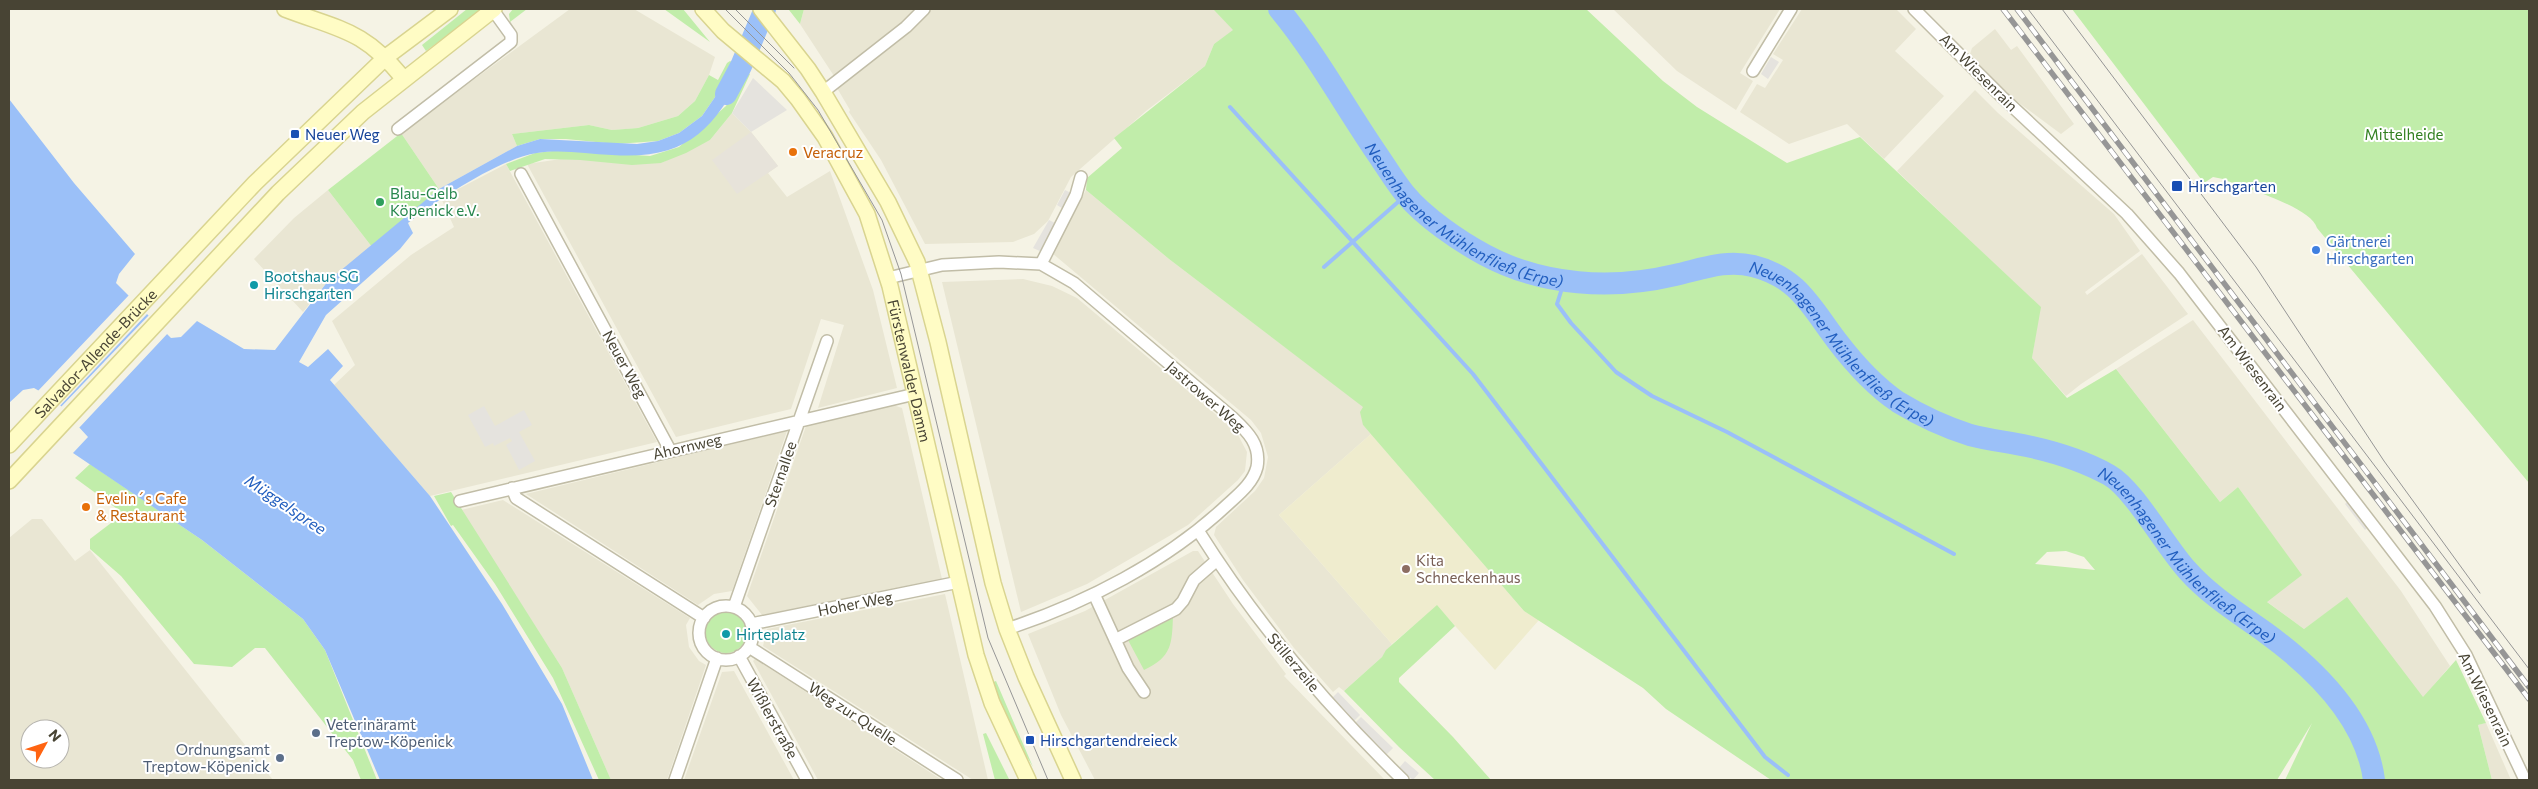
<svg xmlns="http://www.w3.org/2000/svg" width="2538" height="789" font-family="Commissioner,sans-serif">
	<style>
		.residential { fill: #e9e6d3; fill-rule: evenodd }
		.industrial { fill: #e7e3da }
		.education { fill: #efecce }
		.green { fill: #c1edaa; fill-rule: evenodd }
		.parking { fill: #e5e3de }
		.water { fill: #9bc0f8 }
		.pier { fill: #f5f3e5 }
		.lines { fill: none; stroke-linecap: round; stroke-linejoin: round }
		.stream { stroke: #9bc0f8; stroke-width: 4 }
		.river { stroke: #9bc0f8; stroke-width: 22 }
		.minor-casing { stroke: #c1bda7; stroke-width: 14 }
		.secondary-casing { stroke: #d9d490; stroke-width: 18 }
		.minor { stroke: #fff; stroke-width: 11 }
		.secondary { stroke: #fffcc5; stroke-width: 15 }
		.tram { stroke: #969696; stroke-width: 1 }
		.rail-casing { stroke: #969696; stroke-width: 5.5 }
		.rail { stroke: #fff; stroke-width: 4; stroke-dasharray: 11; stroke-linecap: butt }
		.transit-dot { fill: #1a4fb4; stroke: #fff; stroke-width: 2 }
		.food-dot { fill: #e8710a; stroke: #fff; stroke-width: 2 }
		.leisure-dot { fill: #2e9e5b; stroke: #fff; stroke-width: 2 }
		.shop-dot { fill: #3f7fe0; stroke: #fff; stroke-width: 2 }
		.culture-dot { fill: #0f9aa8; stroke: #fff; stroke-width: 2 }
		.education-dot { fill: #8d6e63; stroke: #fff; stroke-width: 2 }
		.service-dot { fill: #5c6f8a; stroke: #fff; stroke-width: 2 }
		.labels { text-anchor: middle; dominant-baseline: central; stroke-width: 4; stroke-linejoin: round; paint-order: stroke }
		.street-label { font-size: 15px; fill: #484434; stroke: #fff }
		.transit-label { font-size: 15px; fill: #164399; stroke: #fff; text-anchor: start }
		.park-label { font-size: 15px; fill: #328021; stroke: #fff }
		.food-label { font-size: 15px; fill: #c56008; stroke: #fff; text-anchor: start }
		.leisure-label { font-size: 15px; fill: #27864d; stroke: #fff; text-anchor: start }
		.shop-label { font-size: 15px; fill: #366cbe; stroke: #fff; text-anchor: start }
		.culture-label { font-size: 15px; fill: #0d838f; stroke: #fff; text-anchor: start }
		.education-label { font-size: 15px; fill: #785e54; stroke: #fff; text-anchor: start }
		.service-label { font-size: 15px; fill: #4e5e75; stroke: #fff; text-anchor: start }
		.water-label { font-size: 16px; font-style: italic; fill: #215ebf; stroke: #fff }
	</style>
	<rect width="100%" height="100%" fill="#f5f3e5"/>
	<path class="residential" d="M570,9H634L715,57L709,75L695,101L678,116L638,128L612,130L589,125L512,134L517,146L439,189L401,133Z
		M804,9H1213L1234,30L1214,44L1205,66L1146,111L1071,177L1048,221L1034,234L1013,242L925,244L881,160L849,112L850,110L837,88L834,76L800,24Z
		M1613,9H1780L1740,73L1753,81L1736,110L1677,71Z
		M1802,9H1896L1916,29L1895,51L1944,96L1884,159L1847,124L1789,144L1740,112L1757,84L1765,88L1783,60L1773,54Z
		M1995,29L2011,50L2017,46L2074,124L2061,134L2007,94L1970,54L1972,48Z
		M1975,90L1998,113L2114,214L2140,251L2085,292L2087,295L2142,254L2188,314L2081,384L2066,396L2032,358L2040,307L1897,171Z
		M732,113L751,132L778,166L768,173L787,197L830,171L873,290L897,388L818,408L844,325L821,319L791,409L676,437L527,164L561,159L661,163L710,140Z
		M506,164L657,442L430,496L334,385L355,365L332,321L411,255L454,227L441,198Z
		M328,190L372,247L328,281L303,312L254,259L294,218Z
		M1086,190L1169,259L1364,407L1363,425L1371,434L1279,515L1392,644L1382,657L1344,691L1339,687L1333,692L1294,648L1243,580L1214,535L1216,527L1255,491L1264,478L1268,457L1261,433L1251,420L1052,253Z
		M1023,279L1052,286L1077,298L1220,418L1238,435L1247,452L1245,471L1238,480L1188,525L1087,584L1021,612L942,282Z
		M2193,320L2401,591L2450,666L2423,698L2347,598L2304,629L2266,601L2301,575L2238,487L2220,502L2116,369Z
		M893,405L902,408L942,579L762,615L747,596L806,426Z
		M787,431L732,591L714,594L698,605L526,494Z
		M503,500L690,618L686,625L689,647L699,661L706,665L667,780H611L562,668L461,510Z
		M32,519H42L75,561L90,550L273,780H9V538ZM30,729H60V759H30Z
		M1193,551H1198L1233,604L1286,674L1284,676L1385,780H1095L1061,715L1028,634L1085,611Z
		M945,594L988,780H973L763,646L767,629Z
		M755,659L942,780H818L753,661Z
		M734,671L794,780H684L722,672Z
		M2486,723L2511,780H2492L2478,725Z"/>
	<path class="industrial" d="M751,132L778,166L737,194L712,160Z"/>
	<path class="education" d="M1371,434L1524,611L1539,620L1495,670L1437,606L1392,644L1279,515Z"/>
	<path class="green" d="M467,9H483L426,51L422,45Z
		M513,9H527L510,22L509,14Z
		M664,9H683L710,42Z
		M789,9H804L800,24L789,10Z
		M1213,9H1586L1663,81L1697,107L1787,163L1860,137L2041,307L2032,358L2067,398L2116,369L2220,502L2238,487L2302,575L2267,602L2304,629L2347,597L2423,697L2456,660L2486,723L2478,725L2492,780H2285L2312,723L2277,780H1771L1666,709L1643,688L1524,611L1363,425L1360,412L1363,407L1169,259L1086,190L1087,178L1122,148L1114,138L1205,66L1214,44L1233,30ZM2066,551L2084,557L2095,570L2035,564L2047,552Z
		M2072,9H2529V483L2317,228C2311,207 2244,188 2223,179L2213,177L2204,183Z
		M730,61L737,65L702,116L679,133L658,141L616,144L566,139H540L517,146L512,134L589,125L612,130L638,128L678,116L695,101L709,75L718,80L727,63Z
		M744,70L750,74L732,113L710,140L686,153L661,163L632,165L580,160L545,159L510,171L506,164L535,153L561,150L650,156L679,147L726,106Z
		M401,133L439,189L372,247L328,190Z
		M90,464L202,540L303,619L325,650L377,780H361L353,760L265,648H255L232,667L194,664L121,576L90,549V539L111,523L120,511L75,478Z
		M451,492L562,668L611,780H599L553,678L495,584L453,525L451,526L434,496Z
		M1437,605L1455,626L1399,678V682L1453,737L1491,780H1435L1399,747L1344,691L1382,657L1386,650Z
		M705 632a21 21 0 1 1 42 0a21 21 0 1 1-42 0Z
		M1173,615C1172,644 1172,657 1144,670L1128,640Z
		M996,681L1033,767L1007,724L991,683Z
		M986,733L1009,779L1008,780H995L983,734Z"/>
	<path class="parking" d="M1771,57L1779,62L1768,79L1761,74Z
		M753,78L787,110L751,132L732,113Z
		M1065,190L1073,194L1065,210L1057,205Z
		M1049,220L1057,224L1042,252L1033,248Z
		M484,406L495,426L524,410L532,425L519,432L535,461L519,470L506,445L512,441L510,438L494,446L493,443L485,447L468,415Z
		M2348,501L2368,527L2365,530L2345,504Z
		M1338,692L1360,715L1353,722L1331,699Z
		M1361,717L1393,748L1386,755L1355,723Z
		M1405,761L1419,773L1413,780L1399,768Z"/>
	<path class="water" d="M737,65L744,70C713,132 685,160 612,155C587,154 562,149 537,153C499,159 439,199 408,223L413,233L400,249L326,315L299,362L308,367L328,349L343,366L330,380L430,496L502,604L562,704L593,780H380L325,650L303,619L202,540L73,453L88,437L77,425L84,417C61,409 58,407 48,385L41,392L34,388L23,390L9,403V99L74,183L135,254L119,274L116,283L171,338L181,337L197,321L244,349L275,350L328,281L439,189L517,146L540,139L637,144L658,141L679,133L702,116Z"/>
	<path class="pier" d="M130,294L148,313L58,408L55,405L59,398L47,388L41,394L37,392Z
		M150,314L169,332L78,429L75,424L81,417L71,407L63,413L59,409Z"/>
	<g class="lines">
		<path class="stream" d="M1230,107L1473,374L1765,757L1788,775
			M1324,267L1406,195
			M1564,282L1557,304L1571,323L1616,372L1652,396L1727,432L1954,554"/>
		<g class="river">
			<path id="s1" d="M1279,9C1317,55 1346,109 1380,158C1388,170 1396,183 1405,194C1424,217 1459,241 1485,255C1543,286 1612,290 1675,275C1702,269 1726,259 1753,266C1798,277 1811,307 1837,341C1853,362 1876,387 1898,402C1921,416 1945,427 1970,435C1989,440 2009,442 2027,446C2055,452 2084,461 2109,475C2134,489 2165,546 2187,570C2209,595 2238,613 2266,633C2314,668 2366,718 2374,780"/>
			<path d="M726,94L741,66L765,9"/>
		</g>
		<g class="minor-casing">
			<path id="minor" d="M1914,9L2001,96L2127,214L2179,273L2435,606L2466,655L2525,780
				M1753,71L1791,9
				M823,92L906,27L924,9
				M398,129L511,42V35L493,10
				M521,174L670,450
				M1041,264L1076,195L1081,177
				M888,278L942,265L999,262L1041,264L1074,283L1233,418C1248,432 1261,445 1257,467C1253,483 1239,494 1227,505C1166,562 1086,603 1007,629
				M512,488L516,498L704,618
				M460,501L915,394
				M1199,532C1257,624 1326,705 1403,780
				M1094,594L1128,668L1144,692
				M699 633a27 27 0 1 1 54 0a27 27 0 1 1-54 0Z
				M734,607L827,341
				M751,624L959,582
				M1115,640L1176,609L1183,601L1194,580L1217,560
				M749,647L957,780
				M739,656L807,780
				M675,780L717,658"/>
		</g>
		<g class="secondary-casing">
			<g id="secondary">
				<path d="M285,9C340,30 363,29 403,78"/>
				<path id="s2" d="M703,9L723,31L783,81L798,99L825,137L867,214L890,286L976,655L992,703L1028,780"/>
				<path d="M761,9L808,69L823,92L888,202L917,262L938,342L993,583L1007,629L1026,677L1073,780"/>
				<path id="s3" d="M9,445L255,183L386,57L450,9"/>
				<path d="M9,481L278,193L363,112L494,9"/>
			</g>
		</g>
		<use href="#minor" class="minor"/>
		<use href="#secondary" class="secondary"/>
		<path class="tram" d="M725,9L789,73L818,110L882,220L901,274L988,638L1048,780
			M735,9L794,68
			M2028,9L2529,669
			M2062,9L2256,267L2384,461L2480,593"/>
		<g class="rail-casing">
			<path id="rail" d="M2003,9L2529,699
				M2017,9L2529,687"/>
		</g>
		<use href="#rail" class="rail"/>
	</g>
	<g class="transit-dot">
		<rect x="290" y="129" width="10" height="10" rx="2.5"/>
		<rect x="2171" y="180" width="12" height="12" rx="2.5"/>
		<rect x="1025" y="735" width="10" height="10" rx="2.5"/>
	</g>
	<g class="food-dot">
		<circle cx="793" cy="152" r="5"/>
		<circle cx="86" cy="507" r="5"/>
	</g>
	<circle class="leisure-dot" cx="380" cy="202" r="5"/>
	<circle class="shop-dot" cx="2316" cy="250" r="5"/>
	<g class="culture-dot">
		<circle cx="254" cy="285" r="5"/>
		<circle cx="726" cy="634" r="5"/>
	</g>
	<circle class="education-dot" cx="1406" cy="569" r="5"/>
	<g class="service-dot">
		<circle cx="316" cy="733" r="5"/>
		<circle cx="280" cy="758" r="5"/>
	</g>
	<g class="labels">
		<g class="street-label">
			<text transform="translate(1979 72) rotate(45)">Am Wiesenrain</text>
			<text stroke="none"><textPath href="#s3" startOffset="126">Salvador-Allende-Brücke</textPath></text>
			<text transform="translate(625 364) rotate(61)">Neuer Weg</text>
			<text transform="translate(2253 368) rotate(53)">Am Wiesenrain</text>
			<text stroke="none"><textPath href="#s2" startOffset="428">Fürstenwalder Damm</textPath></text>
			<text transform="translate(1206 396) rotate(41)">Jastrower Weg</text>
			<text transform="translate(687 446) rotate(-13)">Ahornweg</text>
			<text transform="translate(780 474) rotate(-71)">Sternallee</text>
			<text transform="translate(855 603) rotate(-11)">Hoher Weg</text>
			<text transform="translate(1294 662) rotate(50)">Stillerzeile</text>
			<text transform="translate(2486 699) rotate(64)">Am Wiesenrain</text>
			<text transform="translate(853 713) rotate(33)">Weg zur Quelle</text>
			<text transform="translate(773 718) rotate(61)">Wißlerstraße</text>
		</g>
		<g class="transit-label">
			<text x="305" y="134">Neuer Weg</text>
			<text x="2188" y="186">Hirschgarten</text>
			<text x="1040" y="740">Hirschgartendreieck</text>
		</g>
		<g class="park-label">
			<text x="2404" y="134">Mittelheide</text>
		</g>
		<g class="food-label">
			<text x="803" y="152">Veracruz</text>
			<text x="96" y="498">Evelin´s Cafe<tspan x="96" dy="17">&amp; Restaurant</tspan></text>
		</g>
		<g class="leisure-label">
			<text x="390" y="193">Blau-Gelb<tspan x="390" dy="17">Köpenick e.V.</tspan></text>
		</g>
		<g class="shop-label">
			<text x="2326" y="241">Gärtnerei<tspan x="2326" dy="17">Hirschgarten</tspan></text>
		</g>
		<g class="culture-label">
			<text x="264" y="276">Bootshaus SG<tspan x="264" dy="17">Hirschgarten</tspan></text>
			<text x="736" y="634">Hirteplatz</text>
		</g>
		<g class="education-label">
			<text x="1416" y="560">Kita<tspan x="1416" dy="17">Schneckenhaus</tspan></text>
		</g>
		<g class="service-label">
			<text x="326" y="724">Veterinäramt<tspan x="326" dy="17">Treptow-Köpenick</tspan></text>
			<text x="270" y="749" text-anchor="end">Ordnungsamt<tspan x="270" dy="17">Treptow-Köpenick</tspan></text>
		</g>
		<g class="water-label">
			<text stroke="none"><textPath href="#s1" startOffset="285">Neuenhagener Mühlenfließ (Erpe)</textPath></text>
			<text stroke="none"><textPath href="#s1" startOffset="719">Neuenhagener Mühlenfließ (Erpe)</textPath></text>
			<text transform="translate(286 504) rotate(34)">Müggelspree</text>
			<text stroke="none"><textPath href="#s1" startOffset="1139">Neuenhagener Mühlenfließ (Erpe)</textPath></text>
		</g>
	</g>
	<rect width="2538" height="789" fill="none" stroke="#484434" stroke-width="20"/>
	<g transform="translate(45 744) rotate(50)"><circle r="24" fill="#ffffff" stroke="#b6b4ae"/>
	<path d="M0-4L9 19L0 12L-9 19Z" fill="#ff6412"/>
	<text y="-8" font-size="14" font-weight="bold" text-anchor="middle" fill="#484434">N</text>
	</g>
</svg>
